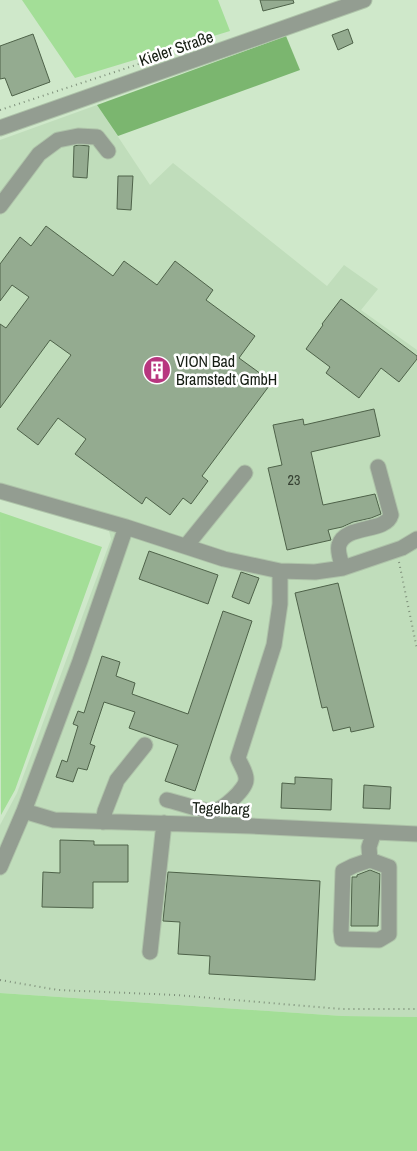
<svg xmlns="http://www.w3.org/2000/svg" width="417" height="1151" font-family="'Archivo Narrow',sans-serif">
	<style>
		.built { fill: #c0ddbb }
		.green { fill: #a3de97 }
		.forest { fill: #7bb66f }
		.building { fill: #94ab90; stroke: #4e6249 }
		.lines { fill: none; stroke-linecap: round; stroke-linejoin: round }
		.minor-casing { stroke: #aec3a9; stroke-width: 17 }
		.path { stroke: #7e8f7a; stroke-width: 2; stroke-dasharray: 1 4; stroke-linecap: butt }
		.minor { stroke: #939d91; stroke-width: 15 }
		.labels { text-anchor: middle; dominant-baseline: central; stroke-width: 5; stroke-linejoin: round; paint-order: stroke }
		.number-label { font-size: 14px; fill: #354032 }
		.street-label { font-size: 16px; fill: #151d13; stroke: #fff }
		.poi-label { font-size: 16px; fill: #151d13; stroke: #fff; text-anchor: start }
	</style>
	<rect width="100%" height="100%" fill="#cfe8ca"/>
	<path class="built" d="M97,105L150,185L173,163L327,286L344,265L378,289L361,310L417,350V1017L342,1016L0,993V825L17,793L111,539L109,531L103,523L0,497V140Z"/>
	<path class="green" d="M22,0H218L230,31L75,78Z
		M0,512L102,547L15,790L1,815Z
		M0,993L342,1016L417,1017V1151H0Z"/>
	<path class="forest" d="M286,36L300,70L118,136L97,105Z"/>
	<path class="building" d="M260,0H293L294,3L263,11Z
		M348,29L353,43L338,50L332,35Z
		M33,34L50,82L12,96L5,78L0,79V46Z
		M79,145L89,146L87,178L73,177L74,146Z
		M118,176H133L131,210L117,209Z
		M46,226L113,276L124,261L157,285L175,261L213,290L206,300L255,336L239,358L272,382L202,476L208,481L191,504L183,498L170,515L146,497L142,504L75,454L86,439L58,418L38,445L17,429L71,355L50,340L0,408V324L6,328L29,297L12,285L0,301V264L20,237L31,246Z
		M341,299L417,356V359L399,382L381,368L359,398L326,373L330,367L306,349L323,325L322,324Z
		M374,409L380,436L311,452L323,505L375,494L381,514L371,518L353,522L342,527L328,530L331,540L287,550L268,468L282,465L273,425L303,419L304,425Z
		M149,551L218,575L208,604L139,579Z
		M241,572L259,578L249,604L232,597Z
		M338,583L374,727L351,732L350,727L333,731L327,707L322,708L295,593Z
		M223,611L252,621L195,791L165,781L178,745L129,728L135,712L104,702L90,744L95,746L87,770L78,768L73,782L56,777L62,760L67,762L78,726L73,724L78,711L84,713L102,656L120,662L116,676L135,683L132,694L188,714Z
		M295,777L332,779L331,810L281,808L282,783L295,784Z
		M364,785L391,787L390,809L363,808Z
		M60,840L94,841V845H128V882H93V908L42,907L43,872L60,873Z
		M370,870L380,874L378,926H351L352,877H357V875Z
		M168,872L320,881L315,980L209,974L210,956L178,954L180,922L163,921Z"/>
	<g class="lines">
		<g class="minor-casing">
			<path id="minor" d="M0,128L364,0
				M0,206L39,154L58,140L78,136L97,137L108,151
				M0,491L126,527L224,559L280,571L315,572L343,568L402,548L417,539
				M186,546L245,473
				M343,568C341,562 337,551 339,545C345,524 386,533 391,515L378,467
				M167,800C177,802 205,812 213,811C223,810 246,789 246,780C247,773 240,764 238,758L274,645L280,604V571
				M24,811L54,820L251,826L417,834
				M103,822L105,811L117,780L145,745
				M370,860L353,866L343,871L341,931L342,939L379,940L389,934V867L370,860L369,847L374,832
				M0,867L24,811L80,661L126,527
				M150,952L164,823"/>
		</g>
		<path class="path" d="M0,110L160,57
			M399,562L417,649
			M0,980L58,990L176,995L341,1009H417"/>
		<use href="#minor" class="minor"/>
	</g>
	<defs>
		<g id="building-disc" transform="scale(1.4375)"><circle r="9.5" fill="#b8367f" stroke="#fff"/><path d="M-4-6H4V6H1V3H-1V6H-4ZM-2.5-4.3h1.7v1.8h-1.7ZM.8-4.3h1.7v1.8H.8ZM-2.5-1h1.7V.8h-1.7ZM.8-1h1.7V.8H.8Z" fill="#fff"/></g>
	</defs>
	<g fill-rule="evenodd">
		<use href="#building-disc" x="157" y="370"/>
	</g>
	<g class="labels">
		<g class="number-label">
			<text x="294" y="480">23</text>
		</g>
		<g class="street-label">
			<text transform="translate(176 48) rotate(-19)">Kieler Straße</text>
			<text transform="translate(221 808) rotate(2)">Tegelbarg</text>
		</g>
		<g class="poi-label">
			<text x="176" y="361">VION Bad<tspan x="176" dy="18">Bramstedt GmbH</tspan></text>
		</g>
	</g>
</svg>
